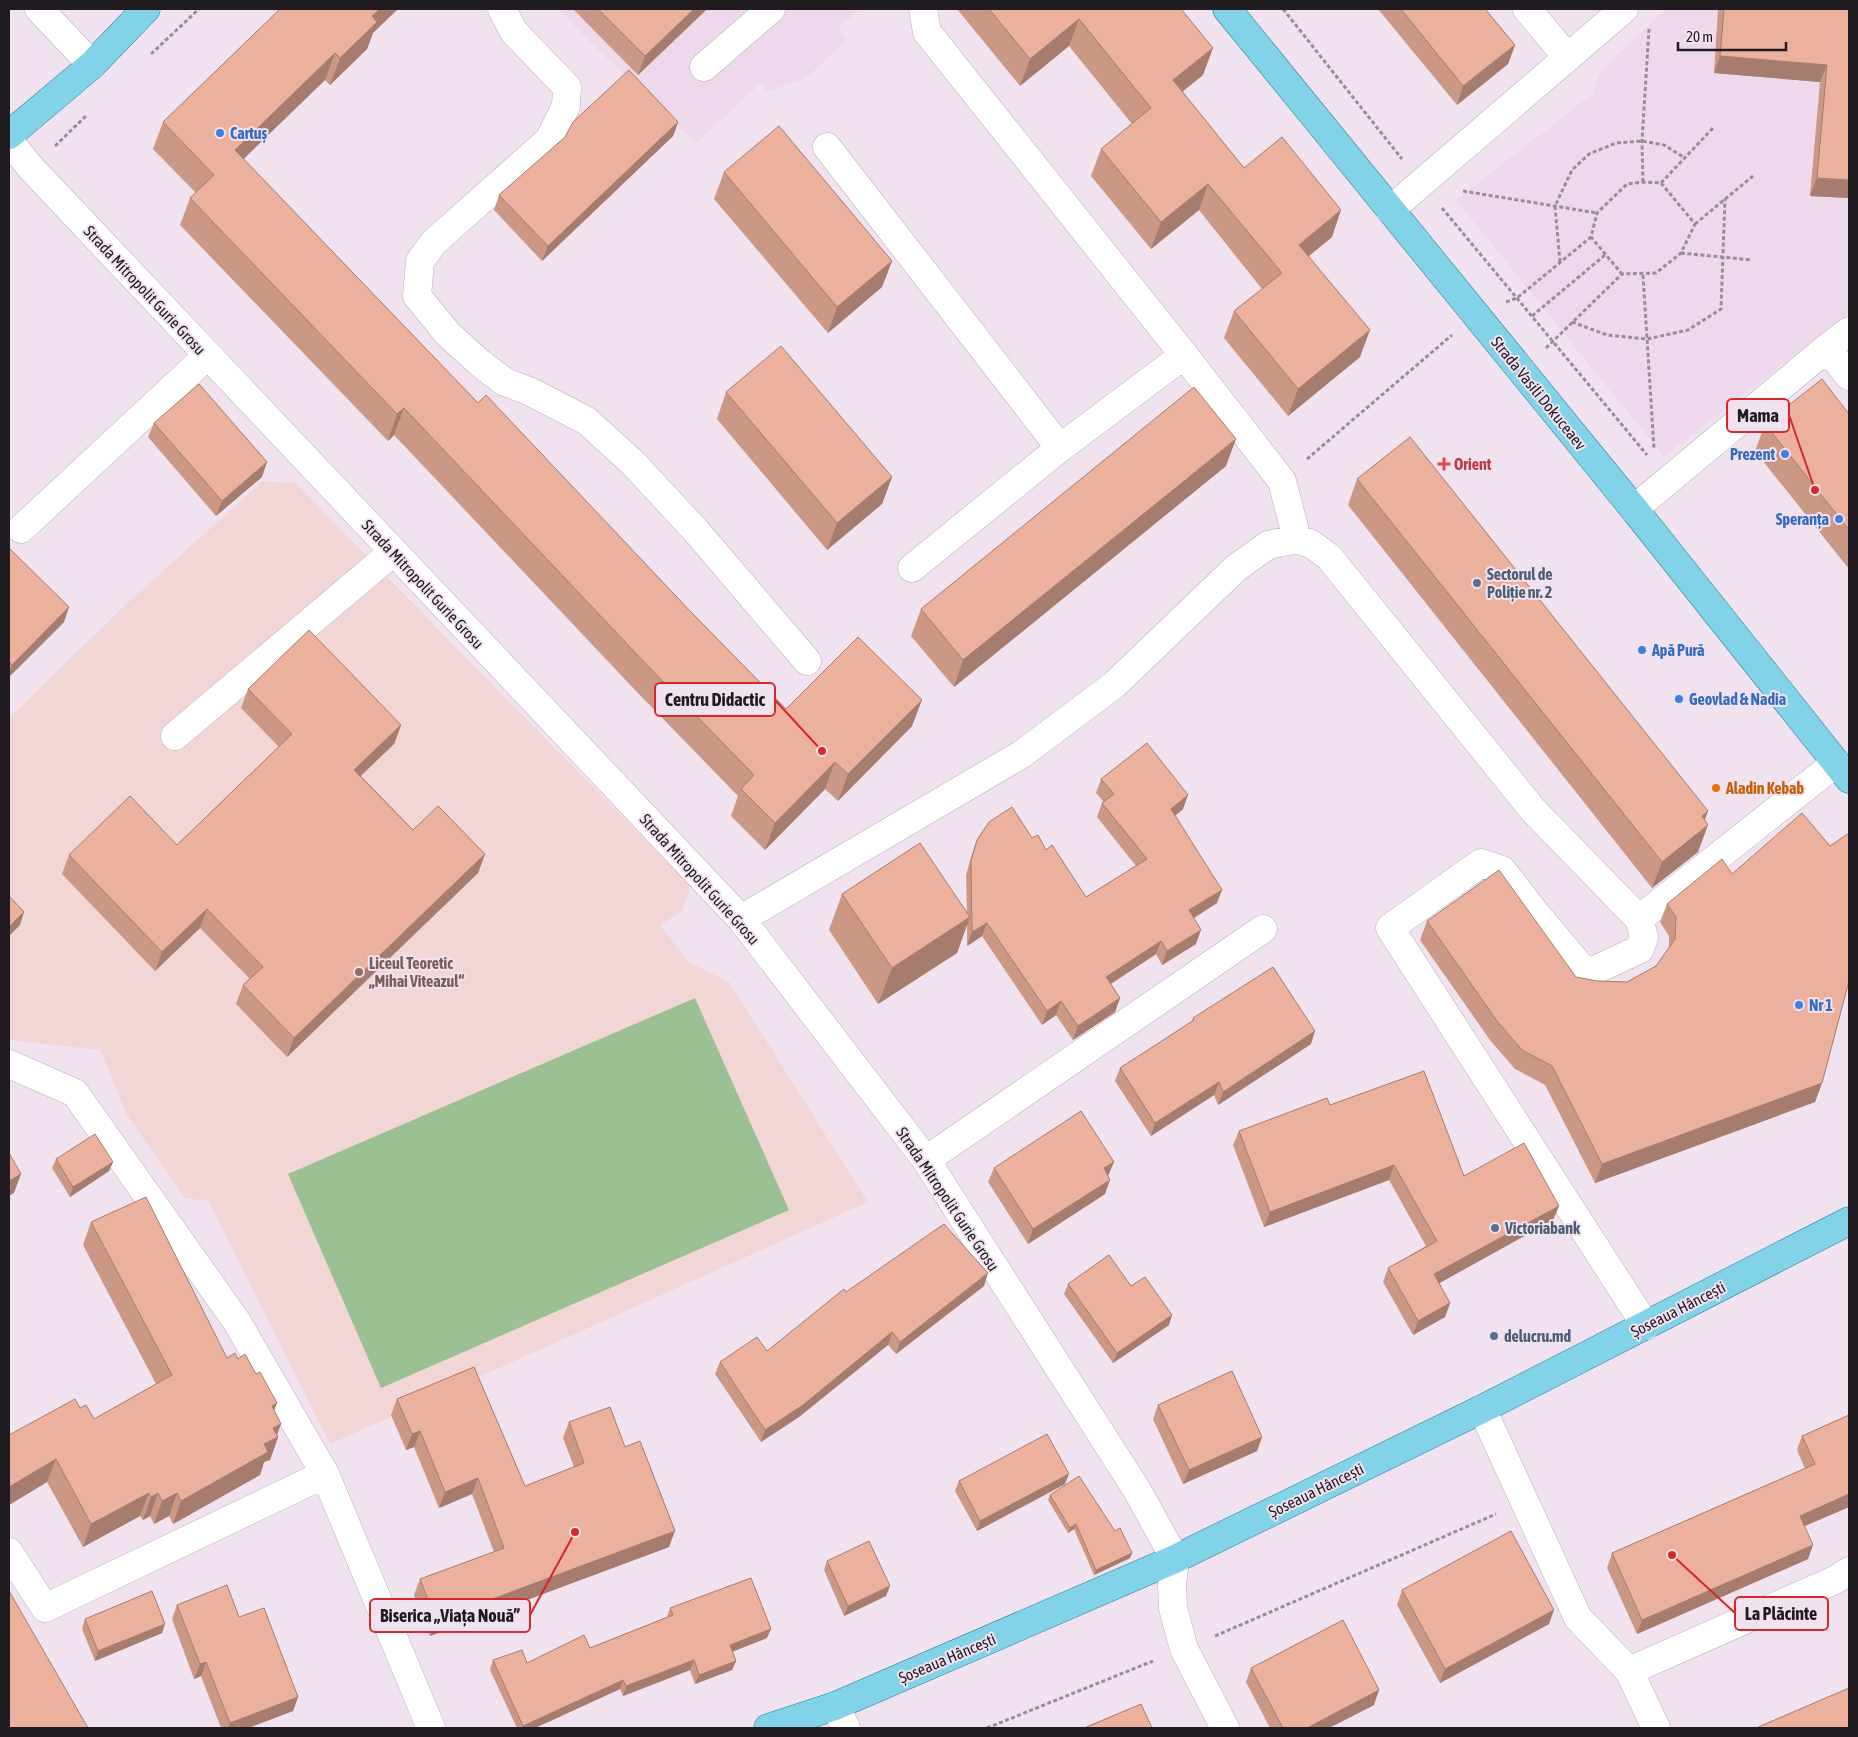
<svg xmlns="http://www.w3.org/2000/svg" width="1858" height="1737" font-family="'Asap Condensed',sans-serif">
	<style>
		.built { fill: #edd8ec }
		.education { fill: #f1d6d5 }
		.green { fill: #9ac093 }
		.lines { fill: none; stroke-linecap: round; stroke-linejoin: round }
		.minor-casing { stroke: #bbadba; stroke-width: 29 }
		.major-casing { stroke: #297f98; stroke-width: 29 }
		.path { stroke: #998e98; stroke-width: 3; stroke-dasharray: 4 2.5; stroke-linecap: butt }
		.minor { stroke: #fff; stroke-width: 28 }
		.major { stroke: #82d3e8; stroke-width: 28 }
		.wall { fill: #cb9886 }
		.shaded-wall { fill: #a57c6d }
		.building { fill: #ecb19c; stroke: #a57c6d }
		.shop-dot { fill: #3f7fe0; stroke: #f1e2ef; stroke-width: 2 }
		.health-dot { fill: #e0444e; stroke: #f1e2ef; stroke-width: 2 }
		.service-dot { fill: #5c6f8a; stroke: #f1e2ef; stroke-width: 2 }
		.food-dot { fill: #e8710a; stroke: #f1e2ef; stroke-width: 2 }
		.education-dot { fill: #8d6e63; stroke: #f1e2ef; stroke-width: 2 }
		.labels { text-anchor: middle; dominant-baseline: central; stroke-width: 4; stroke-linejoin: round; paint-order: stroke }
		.shop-label { font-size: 16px; font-weight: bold; fill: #366cbe; stroke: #f1e2ef; text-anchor: start }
		.street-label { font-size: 16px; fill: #201b20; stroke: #f1e2ef }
		.health-label { font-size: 16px; font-weight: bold; fill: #be3a42; stroke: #f1e2ef; text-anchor: start }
		.service-label { font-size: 16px; font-weight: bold; fill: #4e5e75; stroke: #f1e2ef; text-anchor: start }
		.food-label { font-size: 16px; font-weight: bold; fill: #c56008; stroke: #f1e2ef; text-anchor: start }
		.education-label { font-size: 16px; font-weight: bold; fill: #785e54; stroke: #f1e2ef; text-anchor: start }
		.leader { fill: none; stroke: #d62828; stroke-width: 2 }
		.callout-dot { fill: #d62828; stroke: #f1e2ef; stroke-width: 2 }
		.callout { fill: #f1e2ef; stroke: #d62828; stroke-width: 2 }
		.callout-label { font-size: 18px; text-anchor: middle; font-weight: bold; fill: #201b20 }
	</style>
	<rect width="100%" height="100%" fill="#f1e2ef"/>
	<path class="built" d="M558,9H861L838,27L846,41L806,78L767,92L761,83L696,143L597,49Z
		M1665,9H1849V312L1664,457L1456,200L1592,94L1601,71Z"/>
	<path class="education" d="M263,481L295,483L686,882L690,889L682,911L660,925L688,962L729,982L868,1202L330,1444L208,1200L186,1199L127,1115L100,1050L9,1040V718L123,607Z"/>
	<path class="green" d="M695,998L789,1210L381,1388L288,1174Z"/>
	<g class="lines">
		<g class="minor-casing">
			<path id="minor" d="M39,9L92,65
				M502,9L514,32L567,87L566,106L549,140L434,242L420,261L417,296L448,334L481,364L505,382L529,391L587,421L634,464L697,532L807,661
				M923,9L927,32L1184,355L1282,481L1297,539
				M1527,9L1567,57
				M704,67L771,9
				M9,141L31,168L741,919L926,1160L1137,1490L1175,1559L1172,1584L1173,1608L1184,1649L1225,1728
				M827,147L1060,448
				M1390,210L1624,9
				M1827,348L1849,331
				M1634,509L1827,348L1849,376
				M21,529L207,356
				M912,568L1060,448L1184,355
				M175,736L393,552
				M741,919L1022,754L1114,685L1236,568L1268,545L1297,539L1311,544L1329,557L1533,810L1639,919L1644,937L1640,949L1595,970L1584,971L1537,915L1502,870L1481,863L1390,928L1646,1326
				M1639,919L1836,763
				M9,1064L75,1093L237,1322L325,1474L431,1728
				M926,1160L1263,929
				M1482,1409L1578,1618L1629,1671L1656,1728
				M9,1552L45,1608L325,1474
				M1629,1671L1835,1580L1849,1571
				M835,1706L846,1728"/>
		</g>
		<g class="major-casing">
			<path id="major" d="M1227,9L1634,509L1849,779
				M9,135L92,65L146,9
				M768,1728L835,1706L1175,1559L1482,1409L1849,1221"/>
		</g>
		<path class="path" d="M1283,9L1402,159
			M151,54L199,9
			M55,146L87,115
			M1643,182L1642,141L1649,29
			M1661,183L1713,128
			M1463,191L1597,213
			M1442,208L1647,455
			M1695,224L1753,176
			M1681,253L1752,260
			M1560,262L1555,206L1572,170L1589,154L1616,143L1642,141L1664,145L1685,158
			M1643,275L1654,449
			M1506,302L1517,298L1591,237
			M1532,316L1605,255
			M1572,322L1607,335L1647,339L1688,330L1721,309L1725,199
			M1546,348L1622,274L1656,273L1681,253L1695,224L1661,183L1643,182L1627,184L1597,213L1591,237L1622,274
			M1307,459L1452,335
			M1215,1636L1496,1514
			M987,1728L1153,1661"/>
		<use href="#minor" class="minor"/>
		<use href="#major" class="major"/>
	</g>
	<path class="wall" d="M573,9H707L638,75Z
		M957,9H1181L1203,75L1182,92L1244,168L1332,237L1309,256L1360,357L1288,416L1224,338L1234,311L1262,289L1199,210L1151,249L1091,176L1101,149L1132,124L1069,46L1020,86Z
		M1378,9H1485L1515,45L1508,64L1457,105Z
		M1718,9H1849V198L1810,196L1820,82L1714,73Z
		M373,33L367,49L330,85L325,80L243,159L478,403L691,612L786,709L912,726L838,801L825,789L765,850L731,816L738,796L636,691L394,435L388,441L180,225L190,198L196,193L153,149L163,122Z
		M678,122L673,136L542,261L494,210L499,195Z
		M724,172L892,261L882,287L828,333L714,199Z
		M726,392L892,477L882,504L827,550L717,419Z
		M1849,414V569L1755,451L1765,424Z
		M154,423L262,477L216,516L148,437Z
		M1226,466L954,687L911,636L921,609Z
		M1357,479L1705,820L1698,852L1652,888L1348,505Z
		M9,548L64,622L9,677Z
		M248,689L401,725L394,744L361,776L413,830L485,854L478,873L287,1057L236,1004L243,985L250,979L200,928L155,971L62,874L69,855L177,845L279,747L241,708Z
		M1101,779L1183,809L1175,816L1217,903L1194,918L1196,944L1162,965L1156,954L1111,984L1120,998L1115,1012L1073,1040L1056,1015L1042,1025L982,936L967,946V924L957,953L878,1004L829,930L842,894L967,913L966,875L972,854L977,840L1032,838L1046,850L1086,897L1136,866L1097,817L1102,803L1104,802L1096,793Z
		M1667,904L1822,1083L1815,1102L1595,1183L1545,1085L1515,1069L1490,1040L1420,940L1427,921L1576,977L1597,981L1627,982L1656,966L1669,949V936L1660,922Z
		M1193,1018L1311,1044L1218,1105L1214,1095L1151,1136L1115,1081L1120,1068L1192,1022Z
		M1330,1105L1464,1176L1559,1206L1553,1220L1439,1283L1450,1303L1445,1317L1413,1335L1383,1282L1388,1268L1426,1246L1389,1180L1264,1227L1233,1145L1239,1131Z
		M56,1159L113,1162L109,1171L70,1197L52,1168Z
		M994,1168L1108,1176L1105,1194L1028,1244L988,1182Z
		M91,1222L227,1358L238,1359L256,1374L277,1403L274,1410L281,1424L277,1435L278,1437L270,1460L264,1462L260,1475L173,1524L169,1516L154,1524L150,1516L143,1520L140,1516L83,1547L47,1482L9,1505L80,1408L94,1419L156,1384L83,1245Z
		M1068,1284L1131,1286L1169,1325L1113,1363L1064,1294Z
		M984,1286L896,1354L888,1345L799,1417L761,1442L715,1374L720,1362L767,1351L846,1292Z
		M397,1399L525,1486L574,1467L563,1438L569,1422L625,1447L669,1547L430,1636L414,1595L420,1579L494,1552L472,1494L439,1508L414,1447L406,1450L391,1415Z
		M1158,1405L1262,1437L1257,1451L1183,1484L1153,1419Z
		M1849,1415V1507L1805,1526L1808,1559L1637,1634L1607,1568L1612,1553L1805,1469L1797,1450L1802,1436Z
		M959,1481L1065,1484L977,1531L955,1491Z
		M1050,1495L1115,1531L1132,1553L1130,1558L1094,1575L1074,1529L1068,1533L1048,1500Z
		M827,1561L886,1596L844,1616L824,1570Z
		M1402,1590L1549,1624L1440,1683L1397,1605Z
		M177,1605L239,1617L298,1697L293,1711L248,1728H221L201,1676L194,1679L172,1619Z
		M670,1608L767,1638L732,1652L736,1661L732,1670L695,1684L690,1670L623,1696L620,1689L535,1728H517L490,1670L493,1660L527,1663L590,1648L667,1617Z
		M85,1619L162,1633L95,1661L82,1629Z
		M1251,1668L1374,1705L1329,1728H1270L1246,1682Z"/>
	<path class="shaded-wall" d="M380,9H398L373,33L367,49L330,85L340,58L372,16Z
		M694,9H707L638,75L645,56Z
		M1079,19L1069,46L1020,86L1030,59Z
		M1515,45L1508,64L1457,105L1463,86Z
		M1213,48L1203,75L1163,107L1173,80Z
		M335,53L325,80L225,177L235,150Z
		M1720,56L1827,65L1820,82L1714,73Z
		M678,122L673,136L542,261L548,246Z
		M1817,178L1849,180V198L1810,196Z
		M1208,184L1199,210L1151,249L1161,222Z
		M1341,210L1332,237L1290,271L1299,245Z
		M892,261L882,287L828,333L837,307Z
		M1370,330L1360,357L1288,416L1298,389Z
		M404,408L394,435L388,441L397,414Z
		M1236,439L1226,466L954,687L963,660Z
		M267,462L262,477L216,516L222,501Z
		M892,477L882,504L827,550L837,523Z
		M69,607L64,622L9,677V673L12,665Z
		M922,700L912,726L838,801L848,774Z
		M401,725L394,744L347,788L354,770Z
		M835,762L825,789L765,850L775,823Z
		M1188,795L1183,809L1166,823L1171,809Z
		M1708,811L1701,831L1708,825L1698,852L1652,888L1662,862L1702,816Z
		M485,854L478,873L287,1057L294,1038Z
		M1222,890L1217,903L1184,924L1189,910Z
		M207,909L200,928L155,971L162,952Z
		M24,912L20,925L9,936V927Z
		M970,917L957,953L878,1004L892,968Z
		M987,923L982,936L967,946L972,932Z
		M1201,930L1196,944L1162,965L1167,951Z
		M1161,941L1156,954L1101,990L1106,977Z
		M1120,998L1115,1012L1073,1040L1078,1026Z
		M1061,1001L1056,1015L1042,1025L1047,1011Z
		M1315,1031L1311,1044L1218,1105L1223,1092Z
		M1219,1082L1214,1095L1151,1136L1155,1123Z
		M1822,1083L1815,1102L1595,1183L1602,1164Z
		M113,1162L109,1171L70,1197L73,1187Z
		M1114,1162L1108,1176L1104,1168Z
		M1394,1165L1389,1180L1264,1227L1270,1212Z
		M21,1174L14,1193L9,1196V1181Z
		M1110,1180L1105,1194L1028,1244L1033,1229Z
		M1559,1206L1553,1220L1429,1289L1434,1274Z
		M988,1273L984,1286L896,1354L900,1342Z
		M1450,1303L1445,1317L1413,1335L1418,1321Z
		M1172,1315L1169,1325L1113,1363L1117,1353Z
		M892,1332L888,1345L799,1417L761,1442L765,1430Z
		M277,1403L268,1426L272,1406Z
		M281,1424L276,1437H278L270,1460L264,1462L260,1475L173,1524L181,1501L264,1444L273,1428Z
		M420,1431L414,1447L406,1450L412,1434Z
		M1262,1437L1257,1451L1183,1484L1189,1470Z
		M56,1459L47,1482L9,1505V1487Z
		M1069,1474L1065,1484L977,1531L980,1521Z
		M478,1478L472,1494L439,1508L445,1492Z
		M149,1493L140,1516L83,1547L91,1524Z
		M158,1493L150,1516L143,1520L151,1497Z
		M177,1493L169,1516L154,1524L162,1501Z
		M1849,1494V1507L1795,1530L1800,1516Z
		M1076,1524L1074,1529L1068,1533L1070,1528Z
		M675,1531L669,1547L430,1636L436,1620Z
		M1813,1545L1808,1559L1637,1634L1642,1620Z
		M1132,1553L1130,1558L1094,1575L1096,1570Z
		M890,1586L886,1596L844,1616L848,1606Z
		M1554,1610L1549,1624L1440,1683L1445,1669Z
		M165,1624L162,1633L95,1661L98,1651Z
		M771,1629L767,1638L726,1654L730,1645Z
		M694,1660L690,1670L623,1696L626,1686Z
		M736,1661L732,1670L695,1684L699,1675Z
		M206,1662L201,1676L194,1679L200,1664Z
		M623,1680L620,1689L535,1728H522L523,1726Z
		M1379,1690L1374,1705L1329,1728H1307Z
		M298,1697L293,1711L248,1728H228L230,1723Z"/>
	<path class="building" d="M280,9H380L372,16L377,22L340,58L335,53L235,150L478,403L486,395L691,612L786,709L858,637L922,700L848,774L835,762L775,823L741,789L754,775L646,664L404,408L397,414L190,198L214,175L163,122Z
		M598,9H694L645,56Z
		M989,9H1181L1213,48L1173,80L1244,168L1282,137L1341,210L1299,245L1370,330L1298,389L1234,311L1282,273L1208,184L1161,222L1101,149L1151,108L1079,19L1030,59Z
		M1401,9H1485L1515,45L1463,86Z
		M1724,9H1849V180L1817,178L1827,65L1720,56Z
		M629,70L678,122L548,246L499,195L565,137L573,122Z
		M779,126L892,261L837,307L724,172Z
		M781,346L892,477L837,523L726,392Z
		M1822,379L1849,414V530L1765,424Z
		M199,384L267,462L222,501L154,423Z
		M1194,387L1236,439L963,660L921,609Z
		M1410,437L1708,811L1702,816L1708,825L1662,862L1357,479Z
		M9,548L69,607L12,665L9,662Z
		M309,630L401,725L354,770L413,830L438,806L485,854L294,1038L243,985L263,967L207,909L162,952L69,855L130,796L177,845L292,734L248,689Z
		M1147,743L1188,795L1171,809L1222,890L1189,910L1201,930L1167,951L1161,941L1106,977L1120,998L1078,1026L1061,1001L1047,1011L987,923L972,932L971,861L977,840L989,822L1012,807L1032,838L1038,835L1046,850L1052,845L1086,897L1147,859L1102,803L1114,794L1101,779Z
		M1802,813L1830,846L1849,833V981L1822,1083L1602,1164L1552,1066L1522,1050L1497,1021L1427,921L1499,870L1576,977L1597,981L1627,982L1656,966L1675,939L1676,917L1667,904L1722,859L1732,874Z
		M920,843L970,917L892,968L842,894Z
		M9,896L24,912L9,927Z
		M1273,967L1315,1031L1223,1092L1219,1082L1155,1123L1120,1068L1194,1020L1193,1018Z
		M1424,1071L1464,1176L1524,1143L1559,1206L1434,1274L1450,1303L1418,1321L1388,1268L1437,1241L1394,1165L1270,1212L1239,1131L1327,1098L1330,1105Z
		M1081,1111L1114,1162L1104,1168L1110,1180L1033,1229L994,1168Z
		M95,1134L113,1162L73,1187L56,1159Z
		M9,1153L21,1174L9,1181Z
		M146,1197L227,1358L235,1353L238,1359L245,1354L256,1374L260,1372L277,1403L272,1406L281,1424L273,1428L278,1437L264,1444L268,1452L181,1501L177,1493L162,1501L158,1493L151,1497L149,1493L91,1524L56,1459L9,1487V1435L75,1399L80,1408L86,1405L94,1419L172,1375L91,1222Z
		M944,1224L988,1273L900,1342L892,1332L803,1405L765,1430L720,1362L757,1337L767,1351L844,1289L846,1292Z
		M1109,1255L1131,1286L1145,1277L1172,1315L1117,1353L1068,1284Z
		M474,1367L525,1486L584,1463L569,1422L610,1407L625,1447L640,1441L675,1531L436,1620L420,1579L504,1548L478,1478L445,1492L420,1431L412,1434L397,1399Z
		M1232,1371L1262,1437L1189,1470L1158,1405Z
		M1849,1415V1494L1800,1516L1813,1545L1642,1620L1612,1553L1815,1464L1802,1436Z
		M1047,1434L1069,1474L980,1521L959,1481Z
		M1079,1476L1115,1531L1120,1528L1132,1553L1096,1570L1076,1524L1070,1528L1050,1495Z
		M1511,1531L1554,1610L1445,1669L1402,1590Z
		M869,1541L890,1586L848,1606L827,1561Z
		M751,1578L771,1629L730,1645L736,1661L699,1675L694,1660L626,1686L623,1680L523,1726L493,1660L522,1650L527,1663L584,1635L590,1648L673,1615L670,1608Z
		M227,1585L239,1617L264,1608L298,1697L230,1723L206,1662L200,1664L177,1605Z
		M9,1591L88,1728H9Z
		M152,1591L165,1624L98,1651L85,1619Z
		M1343,1620L1379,1690L1307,1728H1283L1251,1668Z
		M1849,1688V1728H1756Z
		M1141,1704L1152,1728H1084Z"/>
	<g class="shop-dot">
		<circle cx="220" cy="133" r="5"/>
		<circle cx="1785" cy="454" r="5"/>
		<circle cx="1839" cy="519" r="5"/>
		<circle cx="1642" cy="650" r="5"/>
		<circle cx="1679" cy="699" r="5"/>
		<circle cx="1799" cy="1005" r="5"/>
	</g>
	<path class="health-dot" d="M1441.5 456.5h5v5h5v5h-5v5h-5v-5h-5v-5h5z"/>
	<g class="service-dot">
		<circle cx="1477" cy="583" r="5"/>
		<circle cx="1495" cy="1228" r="5"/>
		<circle cx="1494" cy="1336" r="5"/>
	</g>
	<circle class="food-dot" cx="1716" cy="788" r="5"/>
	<circle class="education-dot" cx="359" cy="972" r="5"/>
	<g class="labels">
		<g class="shop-label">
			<text x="230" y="133">Cartuș</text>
			<text x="1775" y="454" text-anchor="end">Prezent</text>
			<text x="1829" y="519" text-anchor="end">Speranța</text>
			<text x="1652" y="650">Apă Pură</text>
			<text x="1689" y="699">Geovlad &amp; Nadia</text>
			<text x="1809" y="1005">Nr 1</text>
		</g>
		<g class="street-label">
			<text transform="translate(145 290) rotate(47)">Strada Mitropolit Gurie Grosu</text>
			<text transform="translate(1539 393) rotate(51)">Strada Vasili Dokuceaev</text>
			<text transform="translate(423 584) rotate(47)">Strada Mitropolit Gurie Grosu</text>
			<text transform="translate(700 879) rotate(48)">Strada Mitropolit Gurie Grosu</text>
			<text transform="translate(948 1199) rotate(56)">Strada Mitropolit Gurie Grosu</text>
			<text transform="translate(1678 1309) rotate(-27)">Șoseaua Hâncești</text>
			<text transform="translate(1316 1490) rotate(-26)">Șoseaua Hâncești</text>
			<text transform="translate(947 1658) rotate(-23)">Șoseaua Hâncești</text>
		</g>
		<g class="health-label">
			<text x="1454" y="464">Orient</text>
		</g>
		<g class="service-label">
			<text x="1487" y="574">Sectorul de<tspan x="1487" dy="18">Poliție nr. 2</tspan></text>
			<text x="1505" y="1228">Victoriabank</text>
			<text x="1504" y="1336">delucru.md</text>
		</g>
		<g class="food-label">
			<text x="1726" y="788">Aladin Kebab</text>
		</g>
		<g class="education-label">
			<text x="369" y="963">Liceul Teoretic<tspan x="369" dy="18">„Mihai Viteazul“</tspan></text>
		</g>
	</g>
	<path class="leader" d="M1815 490L1789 415M822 751L775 700M1672 1555L1735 1613M575 1532L530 1615"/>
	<g class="callout-dot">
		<circle cx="1815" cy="490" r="5"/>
		<circle cx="822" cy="751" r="5"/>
		<circle cx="1672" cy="1555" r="5"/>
		<circle cx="575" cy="1532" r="5"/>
	</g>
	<g class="callout">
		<rect x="1727" y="399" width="62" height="33" rx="5"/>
		<rect x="655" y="683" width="120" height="33" rx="5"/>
		<rect x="1735" y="1597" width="93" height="33" rx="5"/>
		<rect x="370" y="1599" width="160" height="33" rx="5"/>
	</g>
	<g class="callout-label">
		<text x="1758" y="422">Mama</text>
		<text x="715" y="706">Centru Didactic</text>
		<text x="1781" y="1620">La Plăcinte</text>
		<text x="450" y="1622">Biserica „Viața Nouă”</text>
	</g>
	<rect width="1858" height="1737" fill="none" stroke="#201b20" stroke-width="20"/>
	<path d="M1678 42v8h108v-8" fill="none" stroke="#201b20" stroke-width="2.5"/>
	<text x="1686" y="42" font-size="15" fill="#201b20" stroke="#f1e2ef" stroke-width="4" paint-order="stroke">20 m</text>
</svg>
